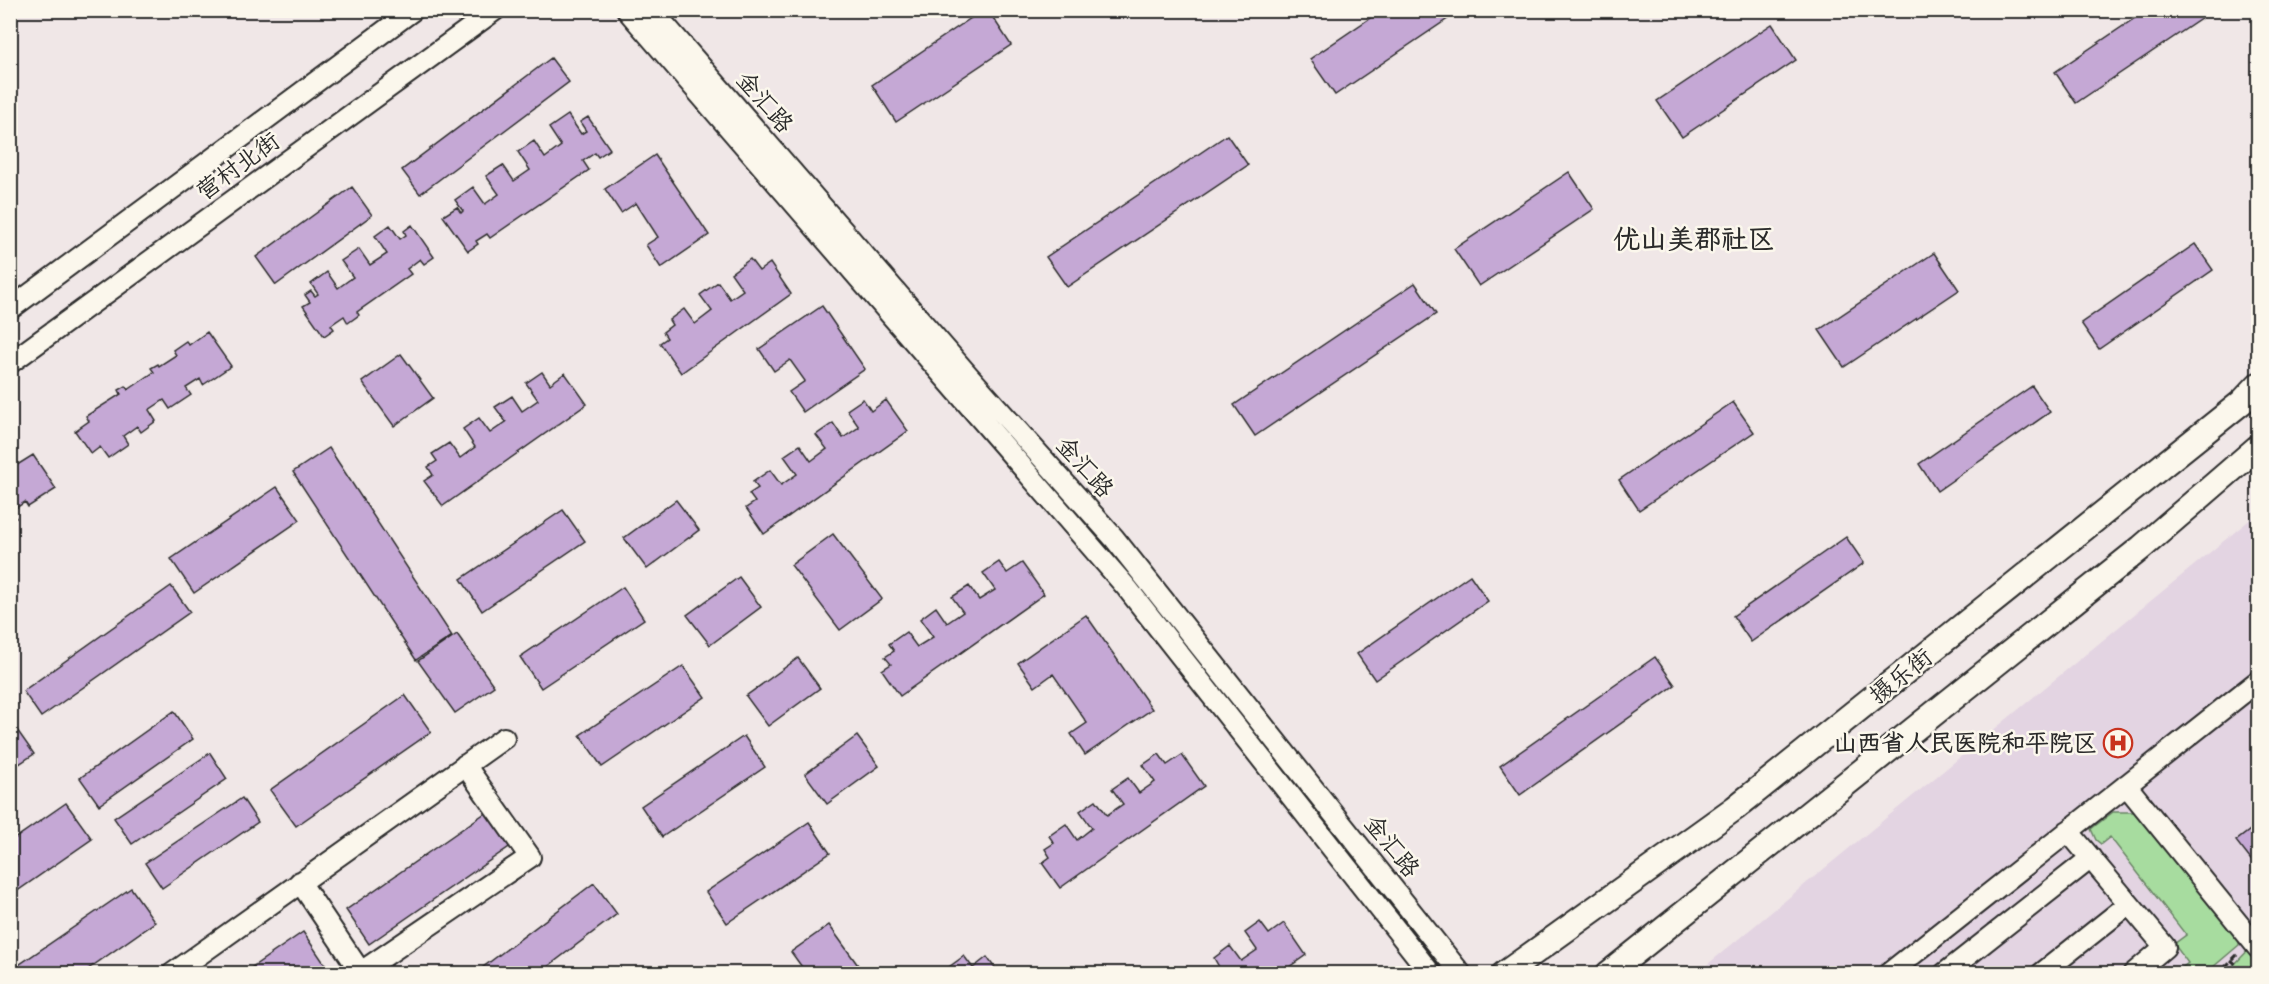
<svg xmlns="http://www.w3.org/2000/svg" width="2269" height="984" font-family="Caveat,'LXGW WenKai TC',sans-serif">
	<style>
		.built { fill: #e3d4e2 }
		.green { fill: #a7dc9f; stroke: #698465; stroke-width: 1.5 }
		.building { fill: #c5a8d5; stroke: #2b2b2b; stroke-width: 1.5 }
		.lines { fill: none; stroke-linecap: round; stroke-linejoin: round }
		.minor-casing { stroke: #2b2b2b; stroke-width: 24 }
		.major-casing { stroke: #2b2b2b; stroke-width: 28 }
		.path { stroke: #2b2b2b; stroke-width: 3; stroke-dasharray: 6 4.5; stroke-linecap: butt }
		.minor { stroke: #fbf7ec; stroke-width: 20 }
		.major { stroke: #fbf7ec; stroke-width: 24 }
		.labels { text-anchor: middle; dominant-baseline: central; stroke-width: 5; stroke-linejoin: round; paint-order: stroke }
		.street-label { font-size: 24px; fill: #2b2b2b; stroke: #fbf7ec }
		.poi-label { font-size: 24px; font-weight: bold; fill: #2b2b2b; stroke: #fbf7ec; text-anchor: end }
		.quarter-label { font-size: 27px; font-weight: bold; fill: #2b2b2b; stroke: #fbf7ec }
	</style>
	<rect width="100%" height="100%" fill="#f0e7e7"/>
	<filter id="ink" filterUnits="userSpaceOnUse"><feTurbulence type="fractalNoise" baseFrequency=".0167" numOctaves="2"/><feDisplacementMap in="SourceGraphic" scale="12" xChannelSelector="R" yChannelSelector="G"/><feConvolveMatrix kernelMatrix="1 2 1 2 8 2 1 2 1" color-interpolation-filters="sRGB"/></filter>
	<g filter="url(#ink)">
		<path class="built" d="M2258,513V973H1697Z"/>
		<path class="green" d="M2113,812H2134L2147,825L2239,940V945L2206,973H2175L2188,963L2174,944L2186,935L2110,837L2101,844L2096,840L2091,829Z
			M2258,940V973L2226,974L2230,969Z"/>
		<path class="building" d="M983,10H988L1011,45L896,122L872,85Z
			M1382,10H1444L1449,18L1335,95L1310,59Z
			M2147,10H2214L2076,103L2055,72Z
			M1772,24L1796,60L1682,137L1657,101Z
			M551,58L569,82L420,194L402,170Z
			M568,115L581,134L586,131L580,122L588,117L610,149L598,157L595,153L583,161L589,170L490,238L487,234L476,241L478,244L468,251L443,216L457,207L461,213L463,211L455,200L473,187L485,204L499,194L486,176L503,165L514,181L530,170L518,152L534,141L545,158L561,146L549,128Z
			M1227,135L1248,165L1067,287L1046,257Z
			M655,155L709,235L661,268L646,245L658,237L636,203L621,213L605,189Z
			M1569,172L1594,209L1479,286L1454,249Z
			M352,187L372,215L276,285L256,257Z
			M390,225L400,239L406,235L404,231L412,225L434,257L424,264L420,259L407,269L411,274L357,312L359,315L348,323L344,316L331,325L334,329L324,336L303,306L310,302L305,295L311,291L315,296L318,294L311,284L327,272L338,288L353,277L341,261L359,249L370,265L387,254L375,236Z
			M2195,244L2213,270L2099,349L2081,323Z
			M1934,253L1959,290L1844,367L1819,330Z
			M750,259L759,271L770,263L791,294L681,373L660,343L667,338L663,332L672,325L669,320L684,309L695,324L712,311L700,295L718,282L730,299L743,290L731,273Z
			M1415,283L1436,314L1255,436L1234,405Z
			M822,306L865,369L803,412L789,392L805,381L790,360L774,371L759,349Z
			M207,332L231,366L203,385L200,379L186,388L191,395L170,409L164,400L149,410L156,421L141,432L137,426L123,436L128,444L108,458L100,447L91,454L75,431L89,421L86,416L121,394L119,390L126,386L128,390L154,372L151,368L158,364L159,366L176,355L173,350L186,341L189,345Z
			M401,354L433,398L394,426L362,382Z
			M542,372L550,384L565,373L587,404L443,506L424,481L433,475L428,467L437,461L432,454L449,443L460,458L475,447L463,429L479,418L490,433L506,422L495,407L512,396L522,411L538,400L526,383Z
			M2032,386L2050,412L1937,491L1919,464Z
			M863,399L871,411L886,400L908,431L764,534L746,508L755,502L749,494L758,488L753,482L770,470L781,485L797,474L784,456L800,445L811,461L827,449L816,435L833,423L843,438L859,427L847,410Z
			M1733,402L1754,432L1639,510L1619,480Z
			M329,448L452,636L416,660L293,472Z
			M33,455L56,489L28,507L25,502L11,511L16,518L10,521V464L14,467Z
			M277,487L300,520L194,593L171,559Z
			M676,500L699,530L647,569L624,538Z
			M563,510L585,541L482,611L461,579Z
			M833,534L882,599L840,630L791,565Z
			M1846,537L1864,563L1751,642L1733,616Z
			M999,562L1007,573L1022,563L1044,594L900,696L882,670L891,664L885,657L894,651L889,644L906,632L917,647L933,637L920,619L936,607L947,623L963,612L952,597L969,586L979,600L995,590L983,573Z
			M1470,575L1488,601L1375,680L1357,654Z
			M739,577L761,607L710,645L687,615Z
			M171,586L190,612L41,717L23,691Z
			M623,587L644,619L541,688L520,657Z
			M1086,615L1152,709L1085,755L1071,734L1087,723L1053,674L1035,687L1018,663Z
			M457,634L494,686L455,713L418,661Z
			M1655,657L1675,685L1520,795L1500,766Z
			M798,658L820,688L768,726L746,696Z
			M683,666L705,697L602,767L580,735Z
			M405,695L431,732L296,826L270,790Z
			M174,711L193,739L99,805L80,778Z
			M10,720L34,754L10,770Z
			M744,736L765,767L662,837L641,806Z
			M857,736L879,766L827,804L805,774Z
			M210,753L227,779L132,844L114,818Z
			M1159,754L1167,765L1182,755L1204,786L1060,888L1042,863L1050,857L1045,849L1054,843L1049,836L1066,824L1077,840L1092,828L1080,811L1096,800L1107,815L1123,804L1112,789L1128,778L1139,793L1155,782L1143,765Z
			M242,798L258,822L162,888L145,863Z
			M66,803L92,839L10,896V842Z
			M488,811L512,845L369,944L346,910Z
			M809,822L830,853L727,923L706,892Z
			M2258,824V869L2236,841Z
			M2258,824V869L2236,841Z
			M594,883L617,914L538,974H474Z
			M131,888L155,922L81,974H10V971Z
			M1260,922L1269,934L1284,923L1306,955L1279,974H1223L1214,958L1230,946L1241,961L1257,950L1245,933Z
			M829,925L860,968L853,974H807L791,952Z
			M303,932L328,969L321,974H242Z
			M964,956L973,968L987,957L999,974H953L949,967Z"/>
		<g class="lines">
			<g class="minor-casing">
				<path id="minor" d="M627,10L1127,588L1431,974
					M652,10L968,375L1114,538L1461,974
					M10,309L413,10
					M10,363L495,10
					M2126,785L2258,948
					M2068,831L2165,947L2133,974
					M300,882L362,974
					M361,972L530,857L465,765
					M172,974L504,738
					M1888,974L2258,681
					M1944,974L2091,858
					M2041,974L2129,904"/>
			</g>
			<g class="major-casing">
				<path id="major" d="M1504,974L1735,808L2242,402L2258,385
					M1608,974L2141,548L2258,447"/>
			</g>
			<path class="path" d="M2231,960L2247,974
				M2218,974L2238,954"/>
			<use href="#minor" class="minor"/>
			<use href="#major" class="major"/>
		</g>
	</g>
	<defs>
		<g id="hospital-ring" transform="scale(1.5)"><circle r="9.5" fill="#fbf7ec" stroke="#c8321e" stroke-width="1.5"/><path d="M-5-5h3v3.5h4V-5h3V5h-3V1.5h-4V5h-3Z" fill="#c8321e"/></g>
	</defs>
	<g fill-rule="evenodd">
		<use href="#hospital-ring" x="2118" y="743"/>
	</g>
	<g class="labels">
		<g class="street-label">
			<text transform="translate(765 102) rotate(49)">金汇路</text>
			<text transform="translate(238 166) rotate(-36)">营村北街</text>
			<text transform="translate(1085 467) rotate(48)">金汇路</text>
			<text transform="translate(1901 676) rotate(-39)">摄乐街</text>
			<text transform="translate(1392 846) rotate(51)">金汇路</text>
		</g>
		<g class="poi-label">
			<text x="2097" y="743">山西省人民医院和平院区</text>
		</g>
		<g class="quarter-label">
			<text x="1694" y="239">优山美郡社区</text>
		</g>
	</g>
	<rect width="2269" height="984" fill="none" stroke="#fbf7ec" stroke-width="36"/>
	<rect x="18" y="18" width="2233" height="948" fill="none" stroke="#2b2b2b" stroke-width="2" filter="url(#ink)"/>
</svg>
